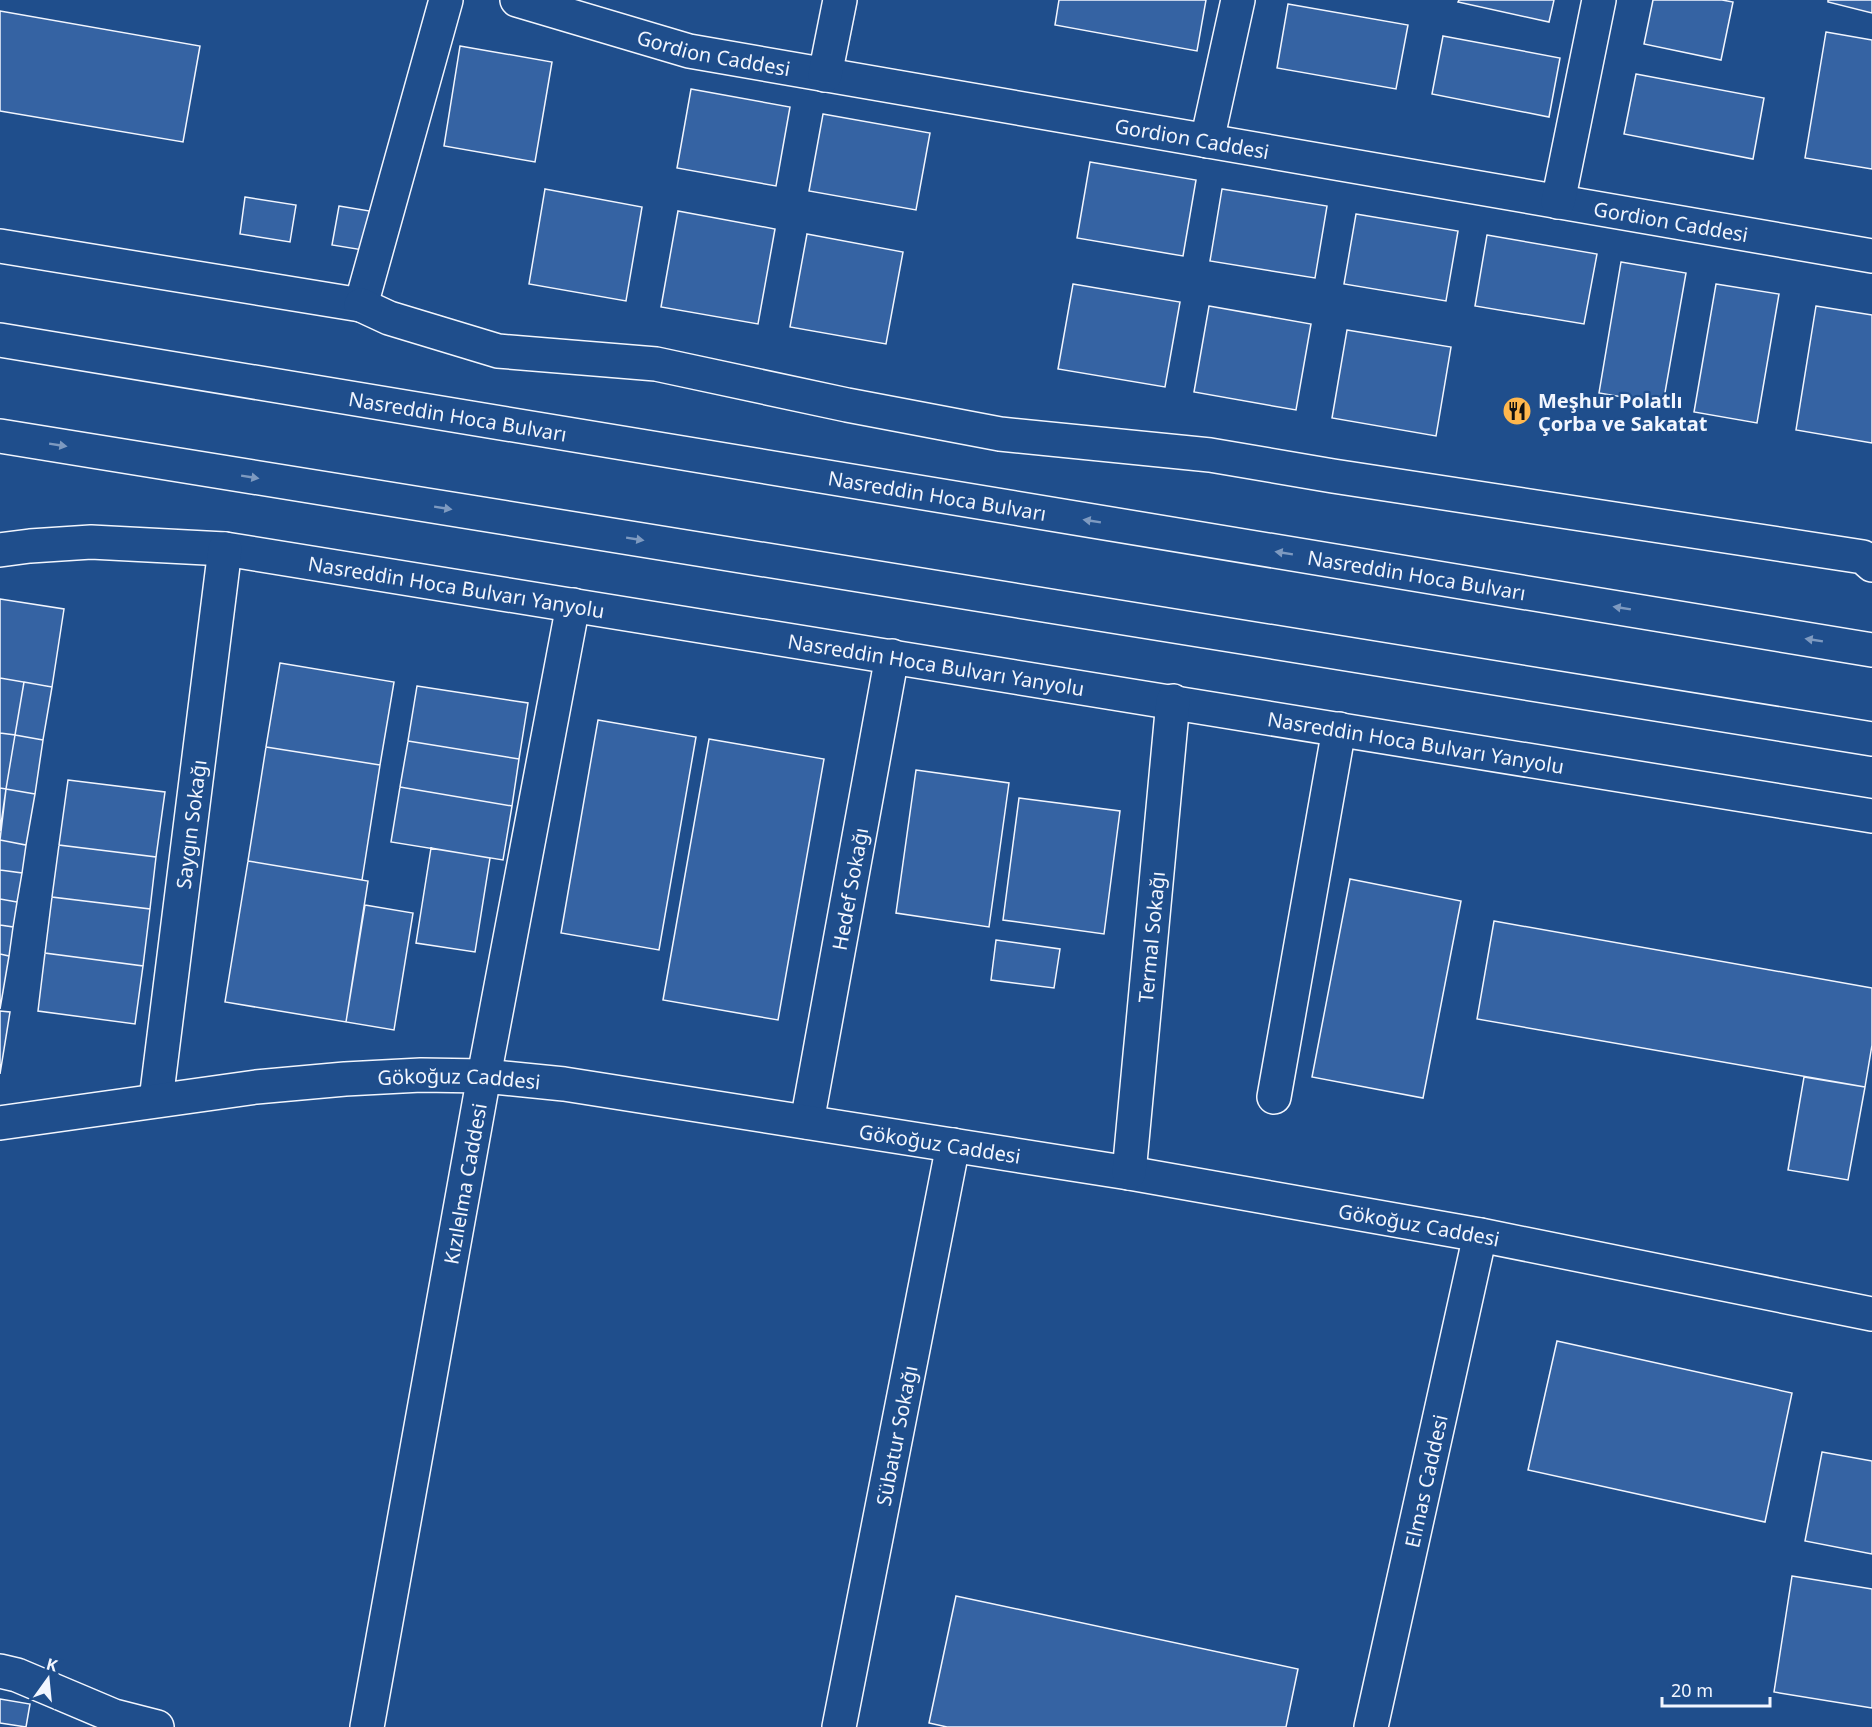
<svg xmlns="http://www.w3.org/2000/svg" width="1872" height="1727" font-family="'Noto Sans',sans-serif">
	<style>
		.building { fill: #3563a3; stroke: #f2f6ff; stroke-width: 1.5 }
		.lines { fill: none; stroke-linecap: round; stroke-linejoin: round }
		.minor-casing { stroke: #f2f6ff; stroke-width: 36 }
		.highway-casing { stroke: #f2f6ff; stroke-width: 36 }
		.minor { stroke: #1f4e8c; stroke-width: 33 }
		.highway { stroke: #1f4e8c; stroke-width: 33 }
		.oneway { fill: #7e9ac0 }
		.labels { text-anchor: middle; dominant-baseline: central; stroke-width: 4.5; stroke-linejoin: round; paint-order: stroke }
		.street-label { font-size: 20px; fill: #f2f6ff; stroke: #1f4e8c }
		.poi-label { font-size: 20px; font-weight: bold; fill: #f2f6ff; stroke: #1f4e8c; text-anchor: start }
	</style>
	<rect width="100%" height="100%" fill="#1f4e8c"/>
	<path class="building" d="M1059,0H1206L1197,51L1055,25Z
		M1459,0H1554L1549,22L1458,2Z
		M1653,0H1722L1733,2L1721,60L1644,44Z
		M1828,0H1872V13L1828,2Z
		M1288,4L1408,25L1396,89L1277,68Z
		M0,11L200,46L183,142L0,111Z
		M1826,32L1872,40V169L1805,158Z
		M1443,36L1560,58L1549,117L1432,94Z
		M460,46L552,62L535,162L444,146Z
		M1636,74L1764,98L1753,159L1624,134Z
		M691,89L790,107L776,186L677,168Z
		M823,114L930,133L916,210L809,191Z
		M1090,162L1196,180L1183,256L1077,238Z
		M545,189L642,207L626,301L529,284Z
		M1222,189L1327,206L1315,278L1210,261Z
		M245,197L296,205L290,242L240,234Z
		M339,206L376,212L369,251L332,245Z
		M678,211L775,229L758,324L661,307Z
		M1356,214L1458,231L1446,301L1344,284Z
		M807,234L903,252L886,344L790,327Z
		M1487,235L1597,254L1584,324L1475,306Z
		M1621,262L1686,273L1663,404L1599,393Z
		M1073,284L1180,302L1165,387L1058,369Z
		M1716,284L1779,294L1757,423L1694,412Z
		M1209,306L1311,324L1296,410L1194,392Z
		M1816,306L1872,315V443L1796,430Z
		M1347,330L1451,347L1436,436L1332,418Z
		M0,599L64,609L52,687L0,678Z
		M280,663L394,682L380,765L266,747Z
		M0,678L24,682L15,735L0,733Z
		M24,682L52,687L43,740L15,735Z
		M417,686L528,703L519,759L408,741Z
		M598,720L696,737L659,950L561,933Z
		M0,733L15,735L6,789L0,788Z
		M15,735L43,740L35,794L6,789Z
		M709,739L824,759L778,1020L663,1000Z
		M408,741L519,759L512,806L400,787Z
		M266,747L380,765L362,880L248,861Z
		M916,770L1009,783L989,927L896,913Z
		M68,780L165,792L156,857L59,845Z
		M400,787L512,806L503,860L391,842Z
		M0,788L6,789L0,831Z
		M6,789L35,794L26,845L0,840Z
		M1019,798L1120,811L1104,934L1003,920Z
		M0,840L26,845L22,873L0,870Z
		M59,845L156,857L150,909L52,897Z
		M431,848L490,858L475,952L416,943Z
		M248,861L368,881L346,1022L225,1002Z
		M0,870L22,873L17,902L0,899Z
		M1350,879L1461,901L1423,1098L1312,1077Z
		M52,897L150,909L143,966L45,953Z
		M0,899L17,902L13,927L0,925Z
		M365,905L413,913L394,1030L346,1022Z
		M1494,921L1872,988V1045L1865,1087L1477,1019Z
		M0,925L13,927L9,956L0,954Z
		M996,940L1060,949L1054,988L991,980Z
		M45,953L143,966L135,1024L38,1011Z
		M0,954L9,956L0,1009Z
		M0,1011L10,1012L0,1074Z
		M1804,1077L1865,1087L1848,1180L1788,1170Z
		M1557,1341L1792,1393L1765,1522L1528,1470Z
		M1822,1452L1872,1461V1554L1805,1541Z
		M1792,1576L1872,1589V1708L1774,1692Z
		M956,1596L1298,1669L1286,1727H947L929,1723Z
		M0,1699L30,1704L26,1727L0,1723Z"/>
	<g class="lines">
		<g class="minor-casing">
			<g id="minor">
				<path id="s1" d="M517,0L689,51L1872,256"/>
				<path d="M825,75L840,0"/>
				<path d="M1207,141L1238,0"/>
				<path d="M1558,202L1599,0"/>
				<path d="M0,246L361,305L446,0"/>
				<path d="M361,305L389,318L498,351L656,364L847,405L1000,434L1210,455L1333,476L1863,557L1872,565"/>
				<path id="s2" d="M0,550L30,546L91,542L225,549L1872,816"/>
				<path d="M1274,1097L1339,729"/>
				<path id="s3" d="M156,1100L225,549"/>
				<path id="s4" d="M807,1122L892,656"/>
				<path id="s5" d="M0,1123L256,1087L345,1079L421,1075L484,1076L564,1084L1129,1173L1480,1235L1872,1314"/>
				<path id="s6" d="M1129,1173L1173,701"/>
				<path d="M0,1671L17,1675L114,1716L157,1727"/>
				<path id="s7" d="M367,1727L484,1076L573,605"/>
				<path id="s8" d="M839,1727L953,1145"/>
				<path id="s9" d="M1371,1727L1480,1235"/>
			</g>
		</g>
		<g class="highway-casing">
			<g id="highway">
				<path id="s10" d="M0,340L1872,650"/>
				<path d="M0,436L1872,739"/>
			</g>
		</g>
		<use href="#minor" class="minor"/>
		<use href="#highway" class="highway"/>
	</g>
	<defs><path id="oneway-solid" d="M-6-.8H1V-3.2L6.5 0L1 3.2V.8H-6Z" transform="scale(1.5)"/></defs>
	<g class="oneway">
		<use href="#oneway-solid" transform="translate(58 445) rotate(9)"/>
		<use href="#oneway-solid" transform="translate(250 477) rotate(9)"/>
		<use href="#oneway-solid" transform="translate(443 508) rotate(9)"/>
		<use href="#oneway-solid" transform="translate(1092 521) rotate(-171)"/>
		<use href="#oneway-solid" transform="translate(635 539) rotate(9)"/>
		<use href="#oneway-solid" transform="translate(1284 553) rotate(-171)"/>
		<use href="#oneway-solid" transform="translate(1622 608) rotate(-171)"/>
		<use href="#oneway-solid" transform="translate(1814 640) rotate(-171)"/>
	</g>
	<defs>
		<g id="restaurant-disc" transform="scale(1.5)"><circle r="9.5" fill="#ffb74d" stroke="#1f4e8c"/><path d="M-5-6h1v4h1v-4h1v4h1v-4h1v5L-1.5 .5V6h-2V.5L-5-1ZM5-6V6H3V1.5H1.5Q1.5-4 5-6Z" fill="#111"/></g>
	</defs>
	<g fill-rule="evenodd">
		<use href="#restaurant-disc" x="1517" y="411"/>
	</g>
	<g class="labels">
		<g class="street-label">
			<text stroke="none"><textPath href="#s1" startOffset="204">Gordion Caddesi</textPath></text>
			<text stroke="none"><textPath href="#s1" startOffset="690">Gordion Caddesi</textPath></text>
			<text stroke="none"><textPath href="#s1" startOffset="1176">Gordion Caddesi</textPath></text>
			<text stroke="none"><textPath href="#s10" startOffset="464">Nasreddin Hoca Bulvarı</textPath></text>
			<text stroke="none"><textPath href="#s10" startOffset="950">Nasreddin Hoca Bulvarı</textPath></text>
			<text stroke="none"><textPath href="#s10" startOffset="1436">Nasreddin Hoca Bulvarı</textPath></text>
			<text stroke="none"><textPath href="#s2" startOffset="460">Nasreddin Hoca Bulvarı Yanyolu</textPath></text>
			<text stroke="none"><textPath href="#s2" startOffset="946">Nasreddin Hoca Bulvarı Yanyolu</textPath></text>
			<text stroke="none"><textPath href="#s2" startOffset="1432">Nasreddin Hoca Bulvarı Yanyolu</textPath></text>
			<text stroke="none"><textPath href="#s3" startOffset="278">Saygın Sokağı</textPath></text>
			<text stroke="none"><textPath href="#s4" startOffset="237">Hedef Sokağı</textPath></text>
			<text stroke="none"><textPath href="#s6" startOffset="237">Termal Sokağı</textPath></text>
			<text stroke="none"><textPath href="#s5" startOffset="462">Gökoğuz Caddesi</textPath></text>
			<text stroke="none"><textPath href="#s5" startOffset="948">Gökoğuz Caddesi</textPath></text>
			<text stroke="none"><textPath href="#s7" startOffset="552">Kızılelma Caddesi</textPath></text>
			<text stroke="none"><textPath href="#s5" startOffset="1434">Gökoğuz Caddesi</textPath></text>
			<text stroke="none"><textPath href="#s8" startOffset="297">Sübatur Sokağı</textPath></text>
			<text stroke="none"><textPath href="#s9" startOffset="252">Elmas Caddesi</textPath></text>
		</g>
		<g class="poi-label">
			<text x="1538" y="400">Meşhur Polatlı<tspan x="1538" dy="23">Çorba ve Sakatat</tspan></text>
		</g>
	</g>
	<g transform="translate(48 1679) rotate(15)" stroke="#1f4e8c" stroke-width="4.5" paint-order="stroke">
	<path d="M0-4.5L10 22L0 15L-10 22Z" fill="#f2f6ff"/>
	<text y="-9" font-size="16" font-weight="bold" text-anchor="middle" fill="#f2f6ff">K</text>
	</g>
	<path d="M1662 1697v9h108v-9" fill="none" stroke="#f2f6ff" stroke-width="3"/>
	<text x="1671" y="1697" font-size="18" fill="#f2f6ff" stroke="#1f4e8c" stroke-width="4.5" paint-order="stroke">20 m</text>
</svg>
